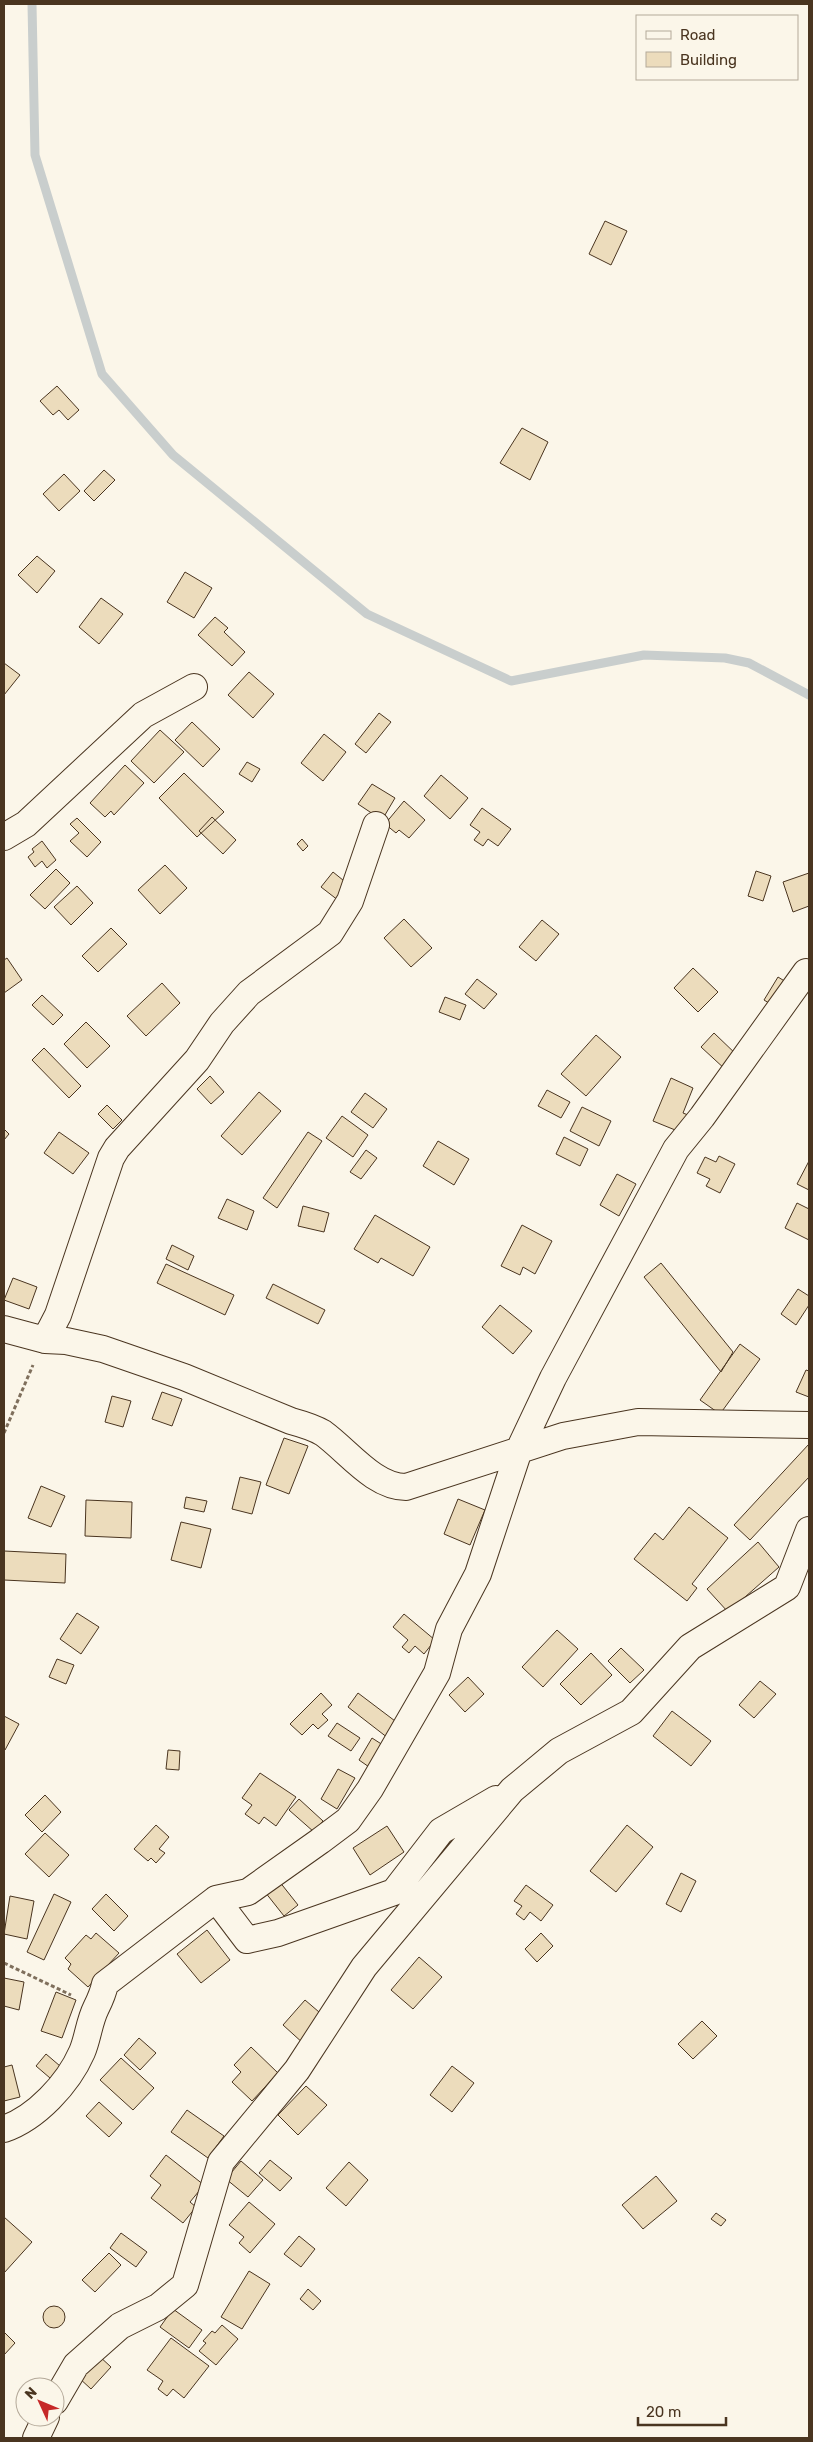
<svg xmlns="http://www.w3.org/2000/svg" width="813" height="2442" font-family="Rubik,sans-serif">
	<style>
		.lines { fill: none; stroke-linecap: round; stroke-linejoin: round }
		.stream { stroke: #c9cecd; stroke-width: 9 }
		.building { fill: #ecdcbc; stroke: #4a3520 }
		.minor-casing { stroke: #4a3520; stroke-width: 28 }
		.path { stroke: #7f6f5c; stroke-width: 3; stroke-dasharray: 4 2.5; stroke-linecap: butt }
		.minor { stroke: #fbf6e9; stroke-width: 26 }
	</style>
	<rect width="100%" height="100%" fill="#fbf6e9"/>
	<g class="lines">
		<path class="stream" d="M32,4L35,155L102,374L173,455L367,614L511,681L644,655L725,658L749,663L809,695"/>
	</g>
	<path class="building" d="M605,221L627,231L611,265L589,254Z
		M57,386L79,410L68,420L59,410L53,415L40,401Z
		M522,428L548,442L530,480L500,463Z
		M104,470L115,480L94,501L84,491Z
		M64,474L80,491L59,511L43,494Z
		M37,556L55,571L37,593L18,575Z
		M185,572L212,588L194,618L167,602Z
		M101,598L123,614L99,644L79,627Z
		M215,617L228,628L224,632L245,652L232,666L198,635Z
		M4,663L20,675L4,695Z
		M249,672L274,694L253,718L228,695Z
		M379,713L391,722L366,753L355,744Z
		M192,722L220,749L203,767L175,740Z
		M160,730L184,752L154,783L131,761Z
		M324,734L346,752L323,781L301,763Z
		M247,762L260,769L252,782L239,774Z
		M125,765L144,783L114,815L111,811L105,817L90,803Z
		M184,773L224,812L197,837L159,798Z
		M441,775L468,798L450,819L424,796Z
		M372,784L395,798L382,820L358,804Z
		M404,801L425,820L409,838L399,830L396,833L385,824Z
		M482,808L511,829L498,846L488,839L483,846L474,840L480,832L470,825Z
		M212,817L236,840L223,854L199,831Z
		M77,818L101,842L87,857L70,841L79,833L70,824Z
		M302,839L308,846L303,851L297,844Z
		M42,841L56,860L47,868L42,861L35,867L28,857L34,852L32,849Z
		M165,865L187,888L160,914L138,890Z
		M56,869L70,883L45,909L30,895Z
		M756,871L771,876L763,901L748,896Z
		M333,872L354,889L343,904L321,887Z
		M809,873V906L793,912L783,882Z
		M77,886L93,903L71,925L54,907Z
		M404,919L432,948L411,967L384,938Z
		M542,920L559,934L536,961L519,947Z
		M111,928L127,944L98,972L82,956Z
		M7,958L22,980L4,993V960Z
		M693,968L718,992L698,1012L674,988Z
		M778,977L799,990L785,1013L764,1000Z
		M477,979L497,994L484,1009L465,994Z
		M162,983L180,1003L146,1036L127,1016Z
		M42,995L63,1015L53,1025L32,1005Z
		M445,997L466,1005L460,1020L439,1012Z
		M86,1022L110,1046L87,1068L64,1044Z
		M714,1033L739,1057L726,1070L701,1047Z
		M596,1035L621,1057L586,1096L561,1074Z
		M44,1048L81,1086L69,1098L32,1060Z
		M210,1076L224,1092L211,1104L197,1089Z
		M671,1078L693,1088L683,1113L693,1117L685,1134L653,1121Z
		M547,1090L570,1102L561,1118L538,1106Z
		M259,1092L281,1111L242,1155L221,1136Z
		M365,1093L387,1109L373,1128L351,1112Z
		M107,1105L122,1120L113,1129L98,1114Z
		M582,1107L611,1121L599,1146L570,1131Z
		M342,1116L368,1135L353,1157L326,1138Z
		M4,1129L9,1134L4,1140Z
		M59,1132L89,1153L73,1174L44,1153Z
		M308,1132L322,1141L277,1208L263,1198Z
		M564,1137L588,1149L580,1166L556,1154Z
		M438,1141L469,1159L454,1185L423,1166Z
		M366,1150L377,1158L361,1179L350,1172Z
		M719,1156L735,1164L720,1193L706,1186L710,1179L697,1173L705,1157L716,1162Z
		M809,1161V1190L797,1184Z
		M617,1174L636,1184L619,1216L600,1205Z
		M227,1199L254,1211L247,1230L218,1218Z
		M797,1203L809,1209V1240L785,1228Z
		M303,1206L329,1213L324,1232L298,1226Z
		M375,1215L430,1247L413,1276L381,1258L378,1263L354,1249Z
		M522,1225L552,1241L535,1274L523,1267L520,1275L501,1266Z
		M172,1245L194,1256L188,1270L166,1259Z
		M661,1263L733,1352L721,1372L644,1277Z
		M166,1264L234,1295L225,1315L157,1283Z
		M13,1278L37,1287L29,1309L4,1300Z
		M273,1284L325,1310L318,1324L266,1298Z
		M798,1289L809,1296V1305L796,1325L781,1314Z
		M500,1305L532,1331L513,1354L482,1327Z
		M740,1344L760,1359L720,1414L700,1400Z
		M806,1370L809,1371V1397L796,1392Z
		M162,1392L182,1399L172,1426L152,1419Z
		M112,1396L131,1401L123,1427L105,1422Z
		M284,1438L308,1446L289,1494L266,1485Z
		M809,1444V1477L750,1540L734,1525Z
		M240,1477L261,1482L252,1514L232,1509Z
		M41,1486L65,1496L51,1527L28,1518Z
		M186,1497L207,1501L204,1512L184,1508Z
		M458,1499L485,1510L470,1545L444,1534Z
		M86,1500L132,1502L131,1538L85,1536Z
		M689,1507L728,1538L692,1584L697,1588L687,1601L634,1559L655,1533L663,1540Z
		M181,1522L211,1529L201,1568L171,1560Z
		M758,1542L779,1567L728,1612L707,1589Z
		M4,1551L66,1554L65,1583L4,1580Z
		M77,1613L99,1627L81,1654L60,1639Z
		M404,1614L435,1640L424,1654L415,1646L409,1653L402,1647L408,1640L393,1627Z
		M557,1630L578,1649L543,1687L522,1667Z
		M621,1648L644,1670L630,1683L608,1661Z
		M591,1653L612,1675L581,1705L560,1684Z
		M57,1659L74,1665L66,1684L49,1677Z
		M468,1677L484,1694L465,1712L449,1695Z
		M760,1681L776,1694L754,1718L739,1705Z
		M321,1693L332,1705L322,1714L328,1720L318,1729L313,1724L302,1735L290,1724Z
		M358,1693L399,1724L388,1738L348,1707Z
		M672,1711L711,1741L691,1766L653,1736Z
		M4,1716L19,1724L5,1750L4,1749Z
		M337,1723L360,1738L351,1751L328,1736Z
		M372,1738L386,1747L372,1769L359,1760Z
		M168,1750L180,1751L179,1770L166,1769Z
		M338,1769L355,1778L337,1809L321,1799Z
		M260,1773L296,1797L276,1826L264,1817L259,1824L245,1814L252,1805L242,1798Z
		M45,1795L61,1812L42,1832L25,1815Z
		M299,1799L323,1821L314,1832L289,1810Z
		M156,1825L169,1837L159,1849L165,1853L156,1863L151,1858L148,1861L134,1849Z
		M627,1825L653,1847L616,1892L590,1871Z
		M387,1826L404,1852L370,1875L353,1848Z
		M45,1833L69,1855L49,1877L25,1854Z
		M681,1873L696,1881L681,1912L666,1904Z
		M279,1881L298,1905L284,1916L265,1892Z
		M526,1885L553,1905L541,1921L530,1912L524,1920L516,1914L522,1906L514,1901Z
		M54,1894L71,1902L44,1960L27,1952Z
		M106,1894L128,1916L114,1931L92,1909Z
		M10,1896L34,1901L27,1939L4,1934Z
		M207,1930L230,1960L201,1983L177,1954Z
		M96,1933L119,1953L88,1987L68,1969L71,1964L65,1958L86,1935L91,1939Z
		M541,1933L553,1946L537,1962L525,1949Z
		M419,1957L442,1977L413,2009L391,1990Z
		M4,1978L24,1982L19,2010L4,2006Z
		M56,1992L76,2000L62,2038L41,2031Z
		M305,2000L326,2018L304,2044L283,2025Z
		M702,2021L717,2036L693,2059L678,2044Z
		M139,2038L156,2053L140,2070L124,2055Z
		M251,2047L278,2073L252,2101L232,2082L241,2072L234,2065Z
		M46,2054L67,2072L57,2084L36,2066Z
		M121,2058L154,2088L133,2110L100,2080Z
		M12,2065L20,2097L4,2101V2067Z
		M452,2066L474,2083L452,2112L430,2095Z
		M306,2086L327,2105L298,2135L278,2115Z
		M99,2102L122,2123L109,2137L86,2116Z
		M187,2110L224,2136L208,2158L171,2132Z
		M166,2155L204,2185L190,2202L196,2207L183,2223L151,2198L161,2185L150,2176Z
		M270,2160L292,2178L280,2191L259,2173Z
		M241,2161L263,2180L248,2197L226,2179Z
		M349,2162L368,2180L346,2206L326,2188Z
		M656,2176L677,2201L643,2229L622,2205Z
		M249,2202L275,2224L250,2253L239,2243L244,2237L229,2225Z
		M716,2213L726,2220L721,2226L711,2219Z
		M4,2217L32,2242L4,2273Z
		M121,2233L147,2252L136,2267L110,2248Z
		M299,2236L315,2249L301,2267L284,2254Z
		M109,2253L121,2265L95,2292L82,2280Z
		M249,2271L270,2284L242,2329L221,2317Z
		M308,2289L321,2301L313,2310L300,2299Z
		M43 2317a11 11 0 1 1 22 0a11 11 0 1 1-22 0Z
		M173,2309L202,2330L189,2348L160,2327Z
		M222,2325L238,2339L216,2365L199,2351L206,2343L203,2341L212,2331L215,2333Z
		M4,2332L15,2343L4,2355Z
		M171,2338L209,2366L184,2398L173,2389L167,2396L158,2389L163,2381L147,2370Z
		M98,2355L111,2367L91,2389L78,2377Z"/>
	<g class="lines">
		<g class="minor-casing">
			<path id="minor" d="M4,837L26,824L143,715L194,687
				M4,1329L45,1340L66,1341L103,1349L184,1377L291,1421C302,1424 313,1427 323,1433C348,1451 374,1487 406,1487L563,1436L638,1422L809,1425
				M45,1340L58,1315L111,1158L117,1148L197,1060L222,1023L249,993L330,933L350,901L376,825
				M216,1899L247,1940L278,1933L394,1892L441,1831L496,1799
				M4,2129C36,2118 68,2084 82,2052C88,2038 89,2022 96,2008C100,2000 103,1994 105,1984L216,1899L248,1892L320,1841L348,1820L370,1789L437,1673L449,1629L478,1574L519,1450L553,1378L676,1149L702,1117L806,972
				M55,2401L76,2365L120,2326L158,2307L185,2285L221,2162L297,2070L364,1967L512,1790L559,1751L631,1712L690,1647L787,1587L809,1530
				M36,2438L46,2417"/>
		</g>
		<path class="path" d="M4,1433L33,1365
			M4,1963L71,1995"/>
		<use href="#minor" class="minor"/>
	</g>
	<rect width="813" height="2442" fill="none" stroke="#4a3520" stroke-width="10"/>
	<rect x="636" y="15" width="162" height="65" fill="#fbf6e9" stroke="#b4a999"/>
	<rect x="646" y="31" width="25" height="8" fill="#fbf6e9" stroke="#b4a999"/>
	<text x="680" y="40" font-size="15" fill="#4a3520">Road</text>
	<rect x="646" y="52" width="25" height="15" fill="#ecdcbc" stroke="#b4a999"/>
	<text x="680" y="65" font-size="15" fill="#4a3520">Building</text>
	<g transform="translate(40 2402) rotate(314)"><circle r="24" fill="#fbf6e9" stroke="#b4a999"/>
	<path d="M0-4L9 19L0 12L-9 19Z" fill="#c62828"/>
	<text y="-8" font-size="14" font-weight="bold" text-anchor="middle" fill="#4a3520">N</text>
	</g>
	<path d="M638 2417v8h88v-8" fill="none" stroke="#4a3520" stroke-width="2.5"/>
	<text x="646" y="2417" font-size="15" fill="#4a3520" stroke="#fbf6e9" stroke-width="4" paint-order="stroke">20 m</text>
</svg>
